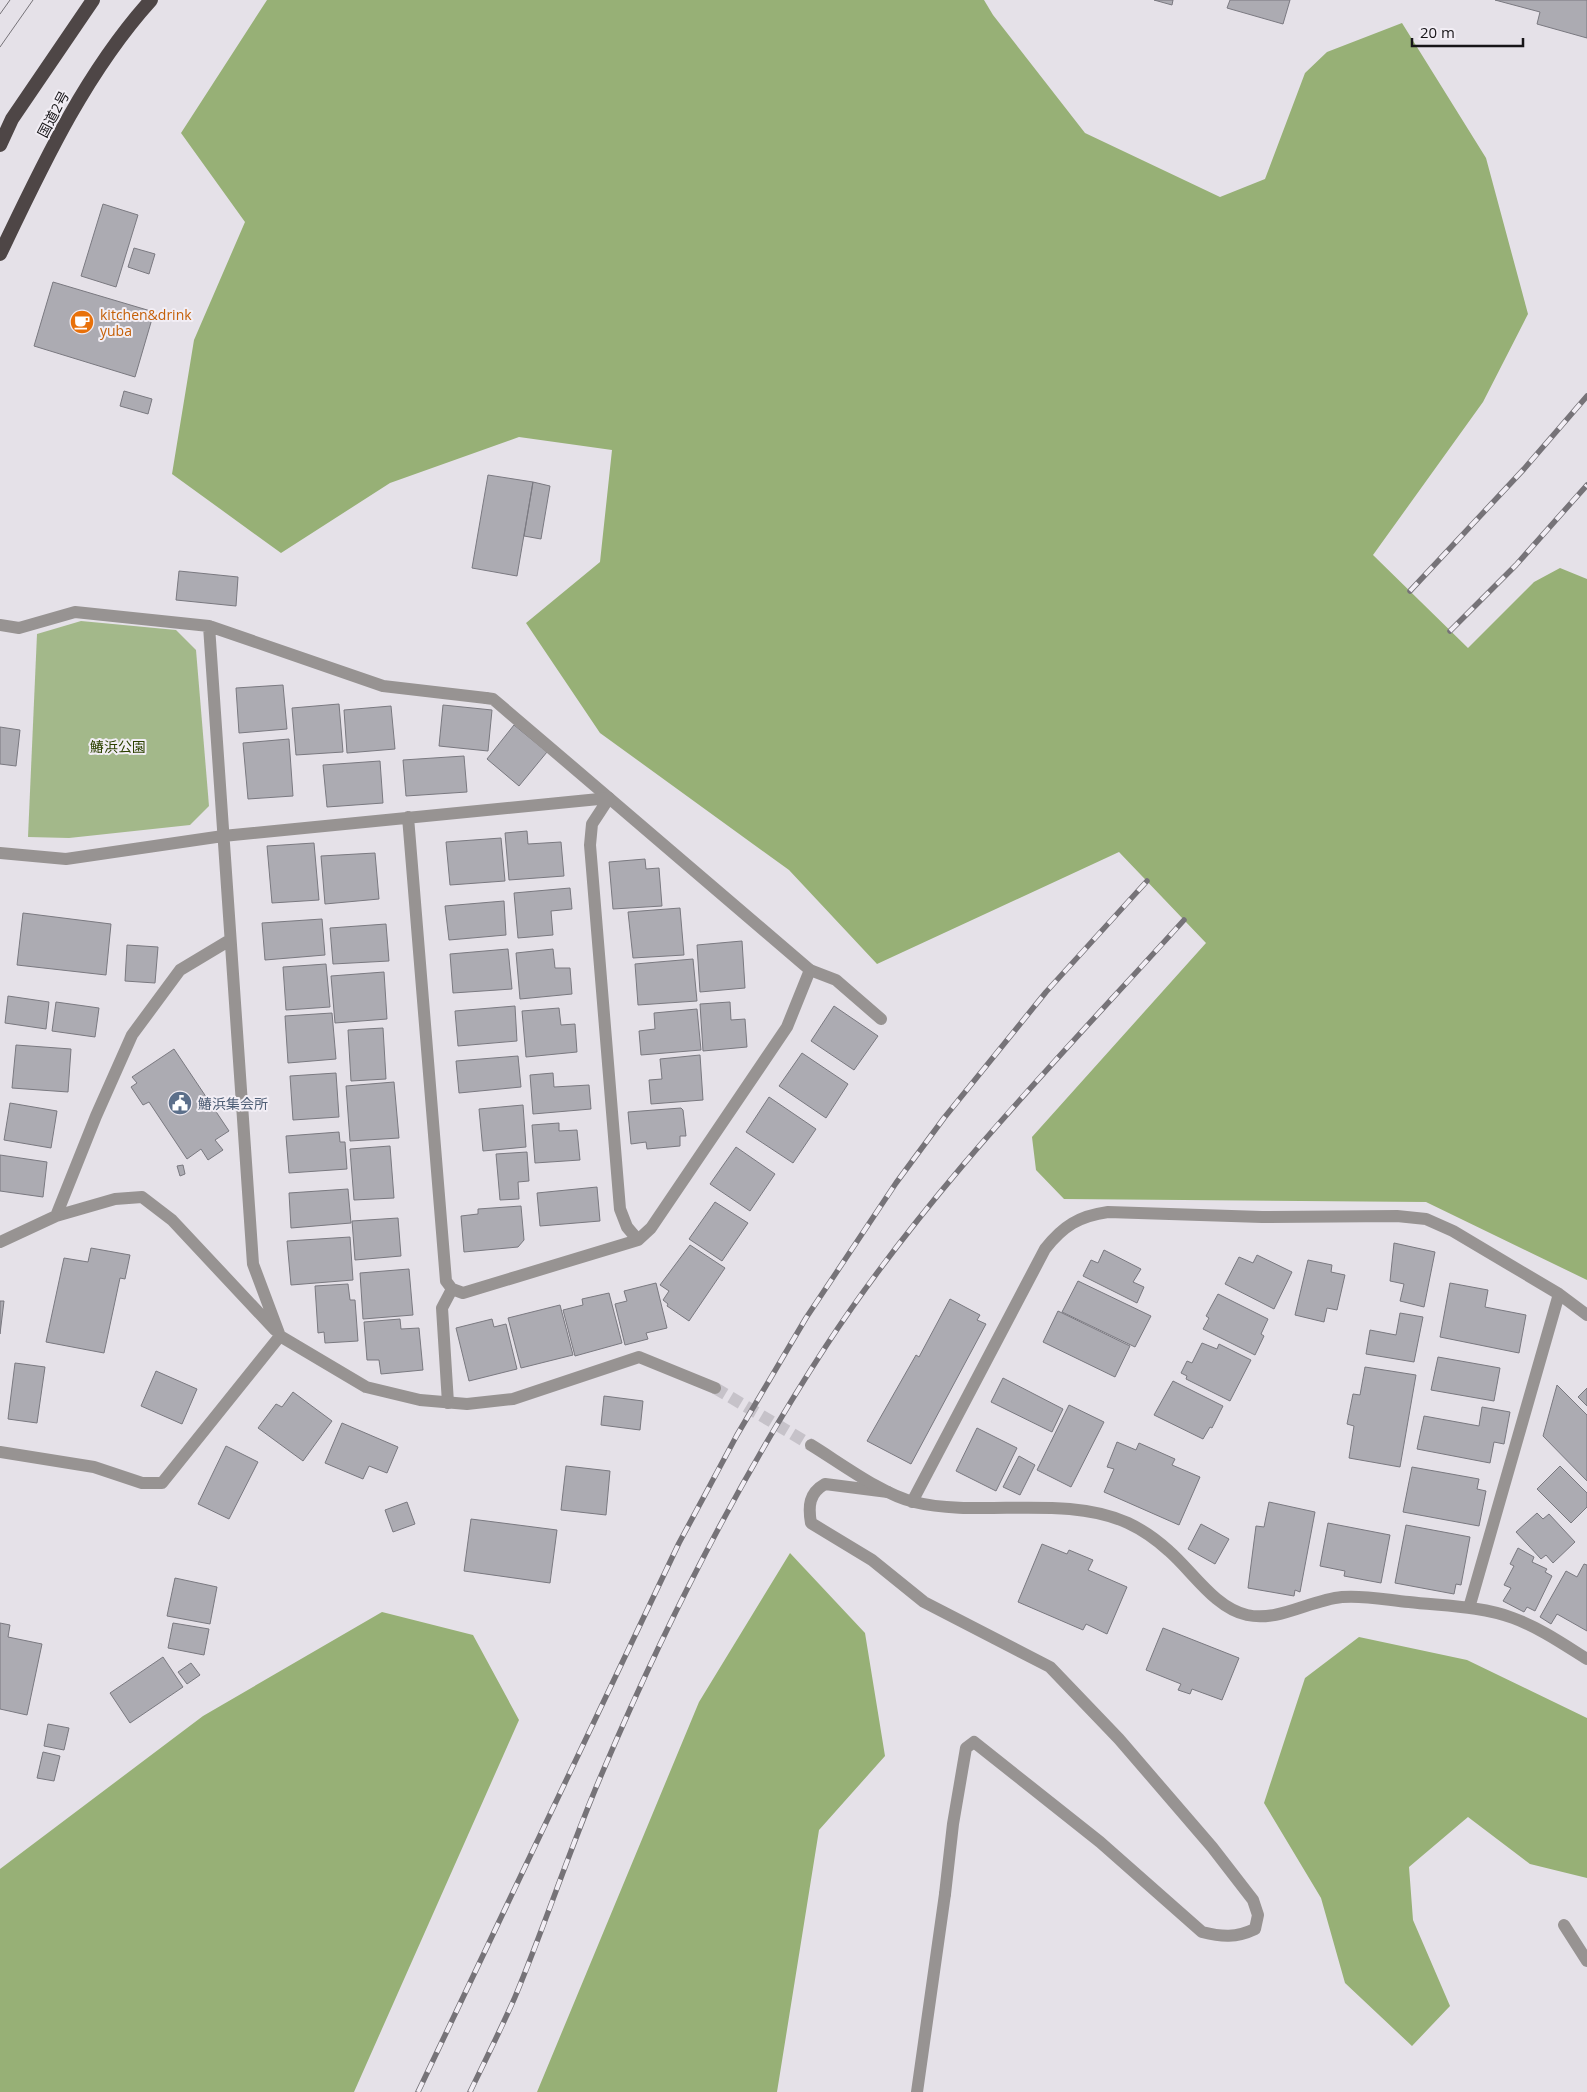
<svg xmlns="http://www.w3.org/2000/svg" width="1587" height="2092" font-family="'Open Sans','Noto Sans JP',sans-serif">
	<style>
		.green { fill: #a3b88a }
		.forest { fill: #97b076 }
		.building { fill: #acabb2; stroke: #7a7980 }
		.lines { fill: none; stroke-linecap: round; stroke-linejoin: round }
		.minor-tunnel { stroke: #c6c2c9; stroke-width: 12; stroke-dasharray: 12 6; stroke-linecap: butt }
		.pedestrian { stroke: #979392; stroke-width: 12 }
		.minor { stroke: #979392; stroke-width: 12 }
		.trunk { stroke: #4e4646; stroke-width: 14 }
		.tram { stroke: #767378; stroke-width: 1 }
		.rail-casing { stroke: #767378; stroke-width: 5.5 }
		.rail { stroke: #f2eef5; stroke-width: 4; stroke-dasharray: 11; stroke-linecap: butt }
		.labels { text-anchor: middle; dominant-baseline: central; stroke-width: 4; stroke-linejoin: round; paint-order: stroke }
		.street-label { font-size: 14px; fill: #171518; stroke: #f2eef5 }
		.food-label { font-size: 14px; fill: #c56008; stroke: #f2eef5; text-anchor: start }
		.park-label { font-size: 14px; fill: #2c4100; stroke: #f2eef5 }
		.service-label { font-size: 14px; fill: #4e5e75; stroke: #f2eef5; text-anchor: start }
	</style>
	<rect width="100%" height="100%" fill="#e5e1e8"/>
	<path class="green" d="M81,621L176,630L196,650L209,806L190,825L69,838L28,837L37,634Z"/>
	<path class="forest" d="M267,0H984L993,15L1085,133L1220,197L1265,179L1305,73L1327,52L1402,23L1486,158L1528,314L1483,402L1373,555L1468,648L1534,582L1560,568L1587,579V1280L1426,1202L1064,1199L1036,1170L1032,1137L1206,943L1119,852L877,964L789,870L600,733L526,623L600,562L612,450L519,437L390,483L281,553L172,474L194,340L245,222L181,133Z
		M790,1553L865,1633L885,1756L819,1830L777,2092H537L699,1702Z
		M382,1612L473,1635L519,1720L354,2092H0V1869L203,1716Z
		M1359,1637L1467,1660L1587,1718V1878L1530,1864L1468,1817L1409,1867L1413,1920L1450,2006L1412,2046L1345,1983L1321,1898L1264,1803L1305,1678Z"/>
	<path class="building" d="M1154,0H1173L1172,5Z
		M1230,0H1290L1283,24L1227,8Z
		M1495,0H1587V38L1537,24L1540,12Z
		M103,204L138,215L116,287L81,276Z
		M134,248L155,254L149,274L128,267Z
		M53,282L154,312L135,377L34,346Z
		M124,391L152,399L148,414L120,406Z
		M488,475L533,482L517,576L472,568Z
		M533,482L550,486L541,539L524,536Z
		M179,571L238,577L236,606L176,600Z
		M283,685L287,729L239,733L236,688Z
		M339,704L343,752L296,755L292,708Z
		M443,705L492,710L488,751L439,746Z
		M391,706L395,749L347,753L344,710Z
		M514,725L547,752L519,786L487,759Z
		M0,727L20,730L16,766L0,764Z
		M289,739L293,796L248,799L243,743Z
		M464,756L467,792L406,796L403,760Z
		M380,761L383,803L327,807L323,765Z
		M527,831L528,844L561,842L564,876L509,880L505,833Z
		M501,838L505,881L450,885L446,842Z
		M314,843L319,900L272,903L267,846Z
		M375,853L379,899L325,904L321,856Z
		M645,859L646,869L659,868L662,906L613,909L609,862Z
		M570,888L572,909L551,911L553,935L518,938L514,893Z
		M504,901L506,935L449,940L445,906Z
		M680,908L684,955L633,958L628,912Z
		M23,913L111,924L106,975L17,965Z
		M322,919L325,955L265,960L262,923Z
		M386,924L389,961L333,964L330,928Z
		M742,941L745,988L700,992L697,945Z
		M127,945L158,947L155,983L125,981Z
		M508,949L512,989L453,993L450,954Z
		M553,949L555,968H570L572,994L520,999L516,953Z
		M693,959L697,1001L638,1005L635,964Z
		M326,964L330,1007L286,1010L283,967Z
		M384,972L387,1019L335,1023L331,976Z
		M8,996L49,1002L46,1029L5,1023Z
		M56,1002L99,1008L95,1037L52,1031Z
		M730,1002L731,1020L745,1019L747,1047L703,1051L700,1004Z
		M515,1006L517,1041L458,1046L455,1011Z
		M834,1006L878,1036L854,1070L811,1041Z
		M559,1008L561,1025L575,1024L577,1052L526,1057L522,1011Z
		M697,1009L701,1050L641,1055L639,1031L655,1029L654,1013Z
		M332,1013L336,1059L288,1063L285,1016Z
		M383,1028L386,1079L351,1081L348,1030Z
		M16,1045L71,1049L68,1092L12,1088Z
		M174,1049L229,1131L215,1140L223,1150L208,1160L201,1149L187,1159L149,1102L143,1105L131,1087L137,1083L132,1077Z
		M802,1053L848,1084L826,1118L779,1086Z
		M700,1055L703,1100L651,1104L649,1080L662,1079L660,1059Z
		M518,1056L521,1087L459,1093L456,1061Z
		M336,1073L339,1117L293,1120L290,1076Z
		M553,1073L554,1087L589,1085L591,1109L533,1114L530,1075Z
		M394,1082L399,1138L350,1141L346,1086Z
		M769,1097L816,1129L793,1163L746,1132Z
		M10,1103L57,1111L51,1148L4,1140Z
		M523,1105L526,1147L483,1151L479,1109Z
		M681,1108L683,1110L686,1136H680V1146L647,1149L646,1142L631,1144L628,1112Z
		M559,1123V1131L577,1130L580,1160L535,1163L532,1125Z
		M339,1132L340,1142H345L347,1169L289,1173L286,1136Z
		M390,1146L394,1198L354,1200L350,1149Z
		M736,1147L775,1174L750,1211L710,1184Z
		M527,1152L529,1181L518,1182L519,1199L500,1200L496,1154Z
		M0,1155L47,1162L43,1197L0,1191Z
		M183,1165L185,1174L180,1176L177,1166Z
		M597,1187L600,1221L540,1226L537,1193Z
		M348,1189L351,1223L291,1228L289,1193Z
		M715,1202L748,1223L722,1261L689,1239Z
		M521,1206L524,1240L518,1247L464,1252L461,1216L478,1214V1209Z
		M398,1218L401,1256L355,1260L352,1221Z
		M350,1237L353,1280L291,1285L287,1241Z
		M1394,1243L1435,1252L1424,1307L1400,1301L1404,1284L1390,1281Z
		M690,1245L725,1268L689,1321L667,1306L668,1304L663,1300L669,1291L660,1285Z
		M91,1248L130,1255L125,1279L120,1278L104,1353L46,1342L64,1258L88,1262Z
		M1104,1250L1141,1269L1133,1282L1144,1287L1137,1303L1083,1276L1091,1260L1098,1263Z
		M1257,1255L1292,1272L1274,1309L1225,1284L1239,1257L1253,1263Z
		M1308,1260L1332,1265L1331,1272L1345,1275L1337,1310L1327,1308L1324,1322L1295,1315Z
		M409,1269L413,1315L363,1319L360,1273Z
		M1078,1281L1151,1316L1135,1347L1062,1312Z
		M656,1283L667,1328L646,1333L648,1339L625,1345L615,1304L627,1301L624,1291Z
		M1450,1283L1488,1290L1485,1307L1526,1315L1519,1353L1440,1337Z
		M348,1284L350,1300H355L358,1341L325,1343L324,1332L318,1333L315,1286Z
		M609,1293L622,1343L575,1356L563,1310L583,1305L582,1299Z
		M1218,1294L1268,1319L1261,1334L1264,1336L1255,1355L1203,1329L1209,1318L1206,1316Z
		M950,1299L980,1315L977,1320L986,1324L911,1464L867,1441L916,1355L919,1357Z
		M0,1301H4L0,1334Z
		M560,1305L573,1355L521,1368L508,1318Z
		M1058,1311L1130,1346L1115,1377L1043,1342Z
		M1400,1313L1423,1317L1414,1362L1366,1354L1370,1330L1396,1335Z
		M400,1319L401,1329L419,1328L423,1370L381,1374L379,1360H367L364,1322Z
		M492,1319L494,1327L506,1324L517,1369L469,1381L456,1328Z
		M1202,1343L1217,1349L1219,1344L1251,1360L1230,1401L1186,1379L1187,1376L1181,1373L1187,1361L1192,1363Z
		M1438,1357L1500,1368L1494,1401L1431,1390Z
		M15,1363L45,1367L37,1423L8,1419Z
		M1365,1367L1416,1375L1400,1467L1349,1458L1354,1426L1347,1424L1353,1394L1360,1395Z
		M156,1371L197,1389L182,1424L141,1406Z
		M1003,1378L1063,1409L1052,1432L991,1402Z
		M1173,1381L1223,1406L1212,1428L1210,1427L1203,1439L1154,1415Z
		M1557,1385L1587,1415V1481L1543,1436Z
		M1587,1388V1406L1578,1397Z
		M293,1392L332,1421L303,1461L258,1428L276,1404L282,1407Z
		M604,1396L643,1401L640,1430L601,1425Z
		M1069,1405L1104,1422L1071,1487L1037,1470Z
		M1482,1407L1510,1412L1504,1444L1494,1442L1490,1463L1417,1449L1424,1416L1479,1426Z
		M342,1423L398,1447L387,1473L369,1466L363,1479L325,1463Z
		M977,1428L1017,1448L996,1491L956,1471Z
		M1117,1442L1136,1450L1139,1443L1175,1459L1172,1465L1200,1477L1179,1525L1104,1492L1114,1469L1107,1467Z
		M226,1446L258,1462L229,1519L198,1504Z
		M1019,1456L1035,1465L1020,1495L1003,1487Z
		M566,1466L610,1471L606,1515L561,1510Z
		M1560,1466L1587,1493V1507L1571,1523L1537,1489Z
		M1412,1467L1479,1479L1477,1489L1486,1491L1479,1526L1403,1512Z
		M407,1502L415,1524L393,1532L385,1510Z
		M1269,1502L1315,1512L1300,1592L1295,1590L1294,1596L1248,1588L1256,1526L1264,1527Z
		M1537,1513L1543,1519L1549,1514L1575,1542L1553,1563L1546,1555L1541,1559L1516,1532Z
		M471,1519L557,1530L550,1583L464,1571Z
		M1328,1523L1390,1535L1381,1583L1344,1576L1345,1571L1320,1566Z
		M1201,1524L1229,1539L1215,1564L1188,1549Z
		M1406,1525L1470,1537L1461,1585L1456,1584L1454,1594L1395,1583Z
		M1042,1544L1067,1554L1069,1550L1093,1560L1088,1570L1127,1587L1107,1634L1086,1624L1083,1630L1018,1602Z
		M1518,1548L1534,1557L1532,1562L1547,1569L1545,1572L1552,1576L1535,1611L1527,1607L1524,1612L1503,1601L1511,1588L1504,1585L1514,1566L1510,1564Z
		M1584,1564L1587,1565V1631L1557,1614L1551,1624L1540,1617L1566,1571L1577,1577Z
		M175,1578L217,1587L210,1624L167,1616Z
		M0,1623L10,1625L8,1637L42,1644L27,1715L0,1709Z
		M173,1623L209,1629L204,1655L168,1648Z
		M1163,1628L1239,1658L1222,1700L1192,1689L1190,1694L1178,1690L1181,1684L1146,1670Z
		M163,1657L183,1687L130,1723L110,1693Z
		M191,1663L200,1675L187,1684L178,1672Z
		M48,1724L69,1728L64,1750L44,1746Z
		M43,1752L60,1756L54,1781L37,1778Z"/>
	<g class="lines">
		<path class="minor-tunnel" d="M715,1388L811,1445"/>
		<path class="pedestrian" d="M486,698L493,699L609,798
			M810,970L836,980L881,1019
			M448,1403L442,1308L452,1289
			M888,1492L825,1484C809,1493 808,1506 811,1523L872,1560L924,1602L1050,1667L1119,1739L1212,1847L1253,1900L1258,1915L1255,1929C1236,1938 1222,1937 1202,1932L1100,1842L974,1742L966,1748L953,1824L945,1894"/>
		<path class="minor" d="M0,625L19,628L75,612L209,626L253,1264L280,1336
			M209,626L383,686L486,698
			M609,798L592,824L590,845L620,1209L627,1227L638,1240
			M0,853L66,859L223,836L609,798L810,970L787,1027L651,1228L638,1240L463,1293L452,1289L446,1281L408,817
			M56,1216L96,1116L132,1035L180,970L230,940
			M0,1242L56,1216L115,1199L142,1197L172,1220L275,1330
			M811,1445C839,1462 883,1495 914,1502C980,1518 1065,1494 1128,1523C1143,1530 1157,1540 1169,1551C1193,1572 1215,1608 1247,1615C1279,1622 1310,1600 1342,1597C1364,1595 1387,1600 1409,1602C1443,1606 1481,1606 1513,1618C1540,1628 1563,1644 1587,1659
			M0,1452L94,1467L142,1483H162L280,1336L366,1387L420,1400L467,1404L513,1399L639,1357L715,1388
			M912,1502L1045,1249C1063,1226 1079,1216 1108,1212L1262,1217L1397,1216L1426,1219L1453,1231L1559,1294L1587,1315
			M1469,1608L1559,1294
			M1564,1925L1587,1961
			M917,2092L945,1894"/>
		<path class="trunk" d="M0,145L12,119L93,0
			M0,254C42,166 85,73 151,0"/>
		<path class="tram" d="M0,14L10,0
			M0,47L33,0"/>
		<g class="rail-casing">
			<path id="rail" d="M1410,591L1524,469L1587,396
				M1450,631L1516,565L1587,485
				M418,2092L679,1543L737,1435L806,1318L896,1183L944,1118L1046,992L1147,881
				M470,2092C485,2061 501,2029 515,1997C546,1923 571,1845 603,1771C665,1625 740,1478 826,1346C928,1190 1060,1057 1184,920"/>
		</g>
		<use href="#rail" class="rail"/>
	</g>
	<defs>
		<g id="cafe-disc" transform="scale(1.25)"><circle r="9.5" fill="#e8710a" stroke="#f2eef5"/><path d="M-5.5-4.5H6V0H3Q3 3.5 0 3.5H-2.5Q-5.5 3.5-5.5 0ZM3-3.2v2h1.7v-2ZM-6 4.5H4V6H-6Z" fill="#fff"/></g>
		<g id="civic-disc" transform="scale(1.25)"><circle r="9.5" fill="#5c6f8a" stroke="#f2eef5"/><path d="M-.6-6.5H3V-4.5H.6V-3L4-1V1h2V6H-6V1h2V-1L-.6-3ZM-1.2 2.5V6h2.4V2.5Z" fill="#fff"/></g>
	</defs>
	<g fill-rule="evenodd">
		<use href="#cafe-disc" x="82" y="322"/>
		<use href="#civic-disc" x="180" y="1103"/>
	</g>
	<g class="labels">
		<g class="street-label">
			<text transform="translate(53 114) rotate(-62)">国道2号</text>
		</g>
		<g class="food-label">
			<text x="100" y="314">kitchen&amp;drink<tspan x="100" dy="16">yuba</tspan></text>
		</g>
		<g class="park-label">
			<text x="118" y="746">鰆浜公園</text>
		</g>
		<g class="service-label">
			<text x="198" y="1103">鰆浜集会所</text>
		</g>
	</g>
	<path d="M1412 38v8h111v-8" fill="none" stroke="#171518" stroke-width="2.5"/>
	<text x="1420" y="38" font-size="15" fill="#171518" stroke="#f2eef5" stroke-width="4" paint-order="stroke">20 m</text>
</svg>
